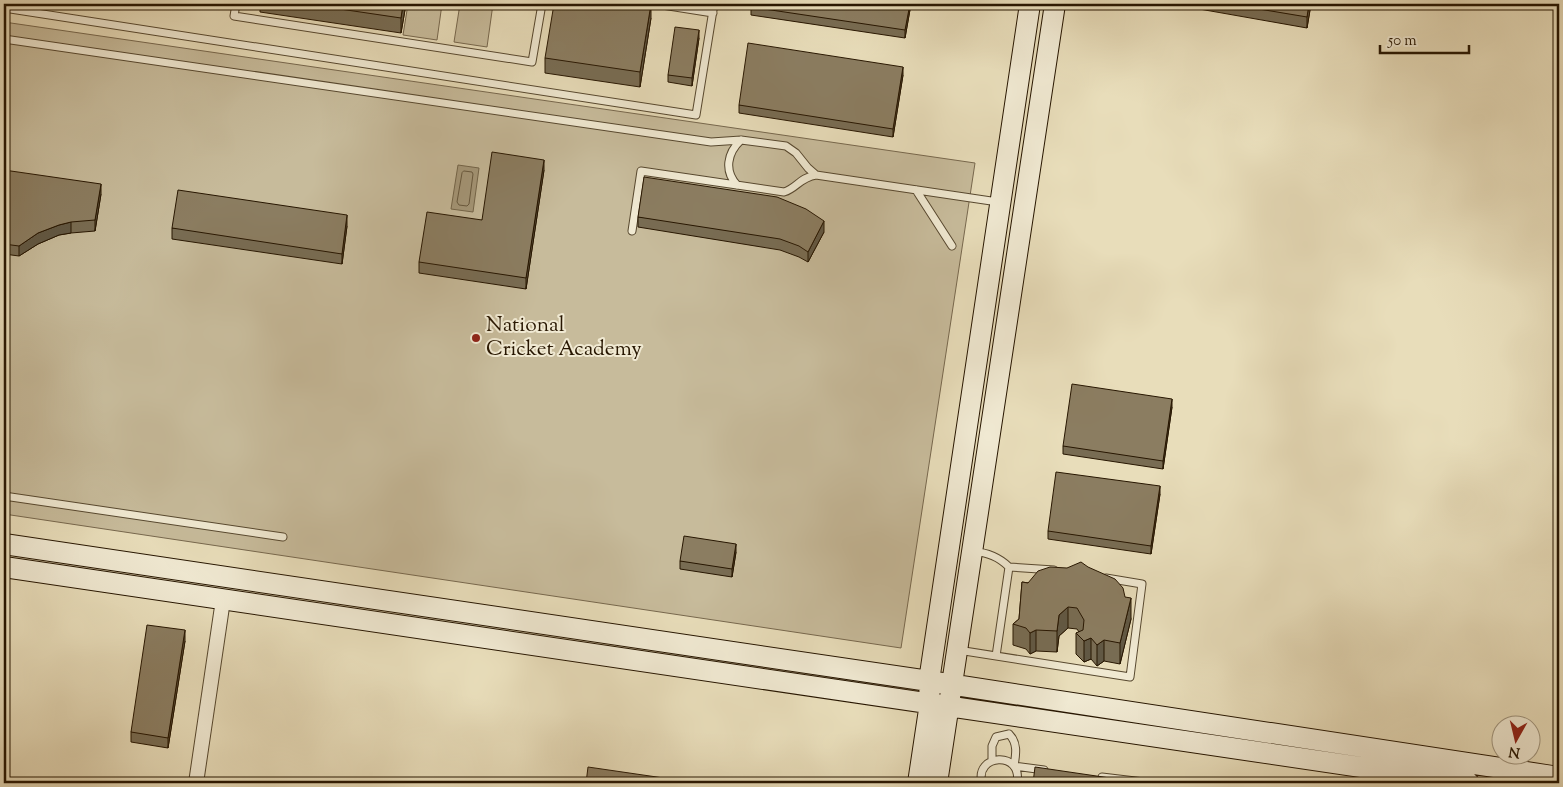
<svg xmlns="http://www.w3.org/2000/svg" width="1563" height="787" font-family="'Sorts Mill Goudy',serif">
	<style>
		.green { fill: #c7bb9b; stroke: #77684e }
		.water { fill: #a6997b; stroke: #73654a }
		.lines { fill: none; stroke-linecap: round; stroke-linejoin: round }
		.shore { stroke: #66583e; stroke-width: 1 }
		.lane-casing { stroke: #57482f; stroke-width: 9 }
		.street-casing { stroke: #57482f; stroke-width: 16 }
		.secondary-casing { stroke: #271601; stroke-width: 22 }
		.lane { stroke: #f0e9d2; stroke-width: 7 }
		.street { stroke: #f0e9d2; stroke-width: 14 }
		.secondary { stroke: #f0e9d2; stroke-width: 20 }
		.wall { fill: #786c53; stroke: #271601 }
		.shaded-wall { fill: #615844; stroke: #271601 }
		.building { fill: #8b7d61; stroke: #271601 }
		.poi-dot { fill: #8f2418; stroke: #f0e9d2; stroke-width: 2 }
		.labels { text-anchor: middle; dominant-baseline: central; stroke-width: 4; stroke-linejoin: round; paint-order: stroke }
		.poi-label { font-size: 21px; fill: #271601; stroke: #f0e9d2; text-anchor: start }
	</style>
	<rect width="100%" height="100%" fill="#e8ddba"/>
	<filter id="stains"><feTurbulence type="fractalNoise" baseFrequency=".004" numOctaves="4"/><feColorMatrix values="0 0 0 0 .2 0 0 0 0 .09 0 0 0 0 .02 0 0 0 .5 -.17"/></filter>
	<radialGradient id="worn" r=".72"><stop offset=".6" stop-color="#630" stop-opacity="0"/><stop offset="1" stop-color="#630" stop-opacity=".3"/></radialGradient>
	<path class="green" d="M408,4H442L437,40L403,35Z
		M460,4H493L487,47L454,42Z
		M4,22L975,163L901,648L4,514Z"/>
	<path class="water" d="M458,165L479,168L473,212L451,209Z"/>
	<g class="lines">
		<path class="shore" d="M464,171L472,172L473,174L469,204L467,206L459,205L457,202L462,173Z"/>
		<g class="lane-casing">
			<path id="lane" d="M236,4L234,16L532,62L542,4
				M656,4L713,13
				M4,8L696,115L714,4
				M4,39L711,142L741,140L786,146L796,153L808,168L816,175
				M737,185C724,171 727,153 741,140
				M916,190L952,246
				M632,231L641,171L784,192C797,188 799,178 816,175L998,202
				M4,496L283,537
				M974,552C987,552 1000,558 1009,567L1054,570
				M958,650L1130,677L1142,584L1106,578
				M996,656L1009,567
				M1009,734C1018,743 1016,754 1014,766L1044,770
				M992,761V746L996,737L1009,734
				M1102,777L1152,783
				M982,783C974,754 1023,750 1017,783"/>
		</g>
		<g class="street-casing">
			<path id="street" d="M196,783L223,600"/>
		</g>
		<g class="secondary-casing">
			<path id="secondary" d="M4,544L929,681L1559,777
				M4,567L1469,783
				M918,783L930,703L929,681L1030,4
				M937,783L1055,4"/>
		</g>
		<use href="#lane" class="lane"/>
		<use href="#street" class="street"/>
		<use href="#secondary" class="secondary"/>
	</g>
	<path class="wall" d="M260,4H406L401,33L260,12Z
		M911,4L905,38L751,15V7Z
		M1171,4H1311L1307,28Z
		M651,18L640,87L545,73V58Z
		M699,38L692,86L668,82V75Z
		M903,75L893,137L739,113V105Z
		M4,170L101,194L95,231L71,233L59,235L38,244L19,256L4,254Z
		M544,170L526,289L419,273V262L482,220Z
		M638,217L824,232L808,262L799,257L780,250L638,227Z
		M347,226L342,264L172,239V228Z
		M1172,407L1163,469L1063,454V446Z
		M1160,494L1151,554L1048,539V531Z
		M736,552L732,577L680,569V561Z
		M1022,582L1125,597L1131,619L1120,664L1104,661L1097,666L1091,659L1084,662L1076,654V633L1079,632L1077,629L1068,628L1059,636L1057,652L1036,651L1030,654L1026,649L1013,645V624L1019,619Z
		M185,641L168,748L131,742V732Z"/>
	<path class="shaded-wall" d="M403,4H406L401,33V18Z
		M651,4V18L640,87V72Z
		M910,4H911L905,38V30Z
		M1309,4H1311L1307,28V17Z
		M699,30V38L692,86V78Z
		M903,67V75L893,137V129Z
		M544,160V170L526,289V278Z
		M101,184V194L95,231V220Z
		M347,215V226L342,264V254Z
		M824,221V232L808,262V252Z
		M71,222V233L59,235L38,244L19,256V246L38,233L59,225Z
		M1172,399V407L1163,469V461Z
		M1160,486V494L1151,554V546Z
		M736,544V552L732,577V569Z
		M1131,598V619L1120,664V643Z
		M1068,607V628L1059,636L1057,652V631L1059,615Z
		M185,630V641L168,748V738Z
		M1036,630V651L1030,654V633Z
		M1091,638V659L1084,662V641Z
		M1104,640V661L1097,666V645Z"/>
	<path class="building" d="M306,4H403L401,18Z
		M554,4H651L640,72L545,58Z
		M752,4H910L905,30L751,7Z
		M1229,4H1309L1307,17Z
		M675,27L699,30L692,78L668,75Z
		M748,43L903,67L893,129L739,105Z
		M492,152L544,160L526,278L419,262L427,212L482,220Z
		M4,170L101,184L95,220L71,222L59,225L38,233L19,246L4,244Z
		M644,177L777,197L806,209L824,221L808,252L799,246L780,239L638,217Z
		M178,190L347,215L342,254L172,228Z
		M1072,384L1172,399L1163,461L1063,446Z
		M1056,472L1160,486L1151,546L1048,531Z
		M684,536L736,544L732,569L680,561Z
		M1081,562L1088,567L1115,579L1123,588L1125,597L1131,598L1120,643L1104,640L1097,645L1091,638L1084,641L1076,633L1083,630L1084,620L1077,608L1068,607L1059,615L1057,631L1036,630L1030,633L1026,628L1013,624L1019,619L1022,582L1028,583L1038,571L1050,567L1067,568Z
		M147,625L185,630L168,738L131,732Z
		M588,767L698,783H586Z
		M1035,767L1110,778L1109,783H1033Z"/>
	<circle class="poi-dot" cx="476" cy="338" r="5"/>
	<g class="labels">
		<g class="poi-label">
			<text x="486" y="326">National<tspan x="486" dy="24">Cricket Academy</tspan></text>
		</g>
	</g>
	<rect width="1563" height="787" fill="none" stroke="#e8ddba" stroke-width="20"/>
	<rect x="5" y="5" width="1553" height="777" fill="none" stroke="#271601" stroke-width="2.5"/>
	<rect x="10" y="10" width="1543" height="767" fill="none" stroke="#271601"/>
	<g transform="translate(1516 740) rotate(188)"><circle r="24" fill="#f0e9d2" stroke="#a0957e"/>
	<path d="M0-4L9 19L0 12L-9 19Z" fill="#8f2418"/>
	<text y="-8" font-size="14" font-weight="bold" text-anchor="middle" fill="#271601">N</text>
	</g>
	<path d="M1380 45v8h89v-8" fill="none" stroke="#271601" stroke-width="2.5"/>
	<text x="1388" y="45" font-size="15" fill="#271601" stroke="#f0e9d2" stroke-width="4" paint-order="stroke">50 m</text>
	<rect width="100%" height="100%" filter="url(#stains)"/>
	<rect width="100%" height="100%" fill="url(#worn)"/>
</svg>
